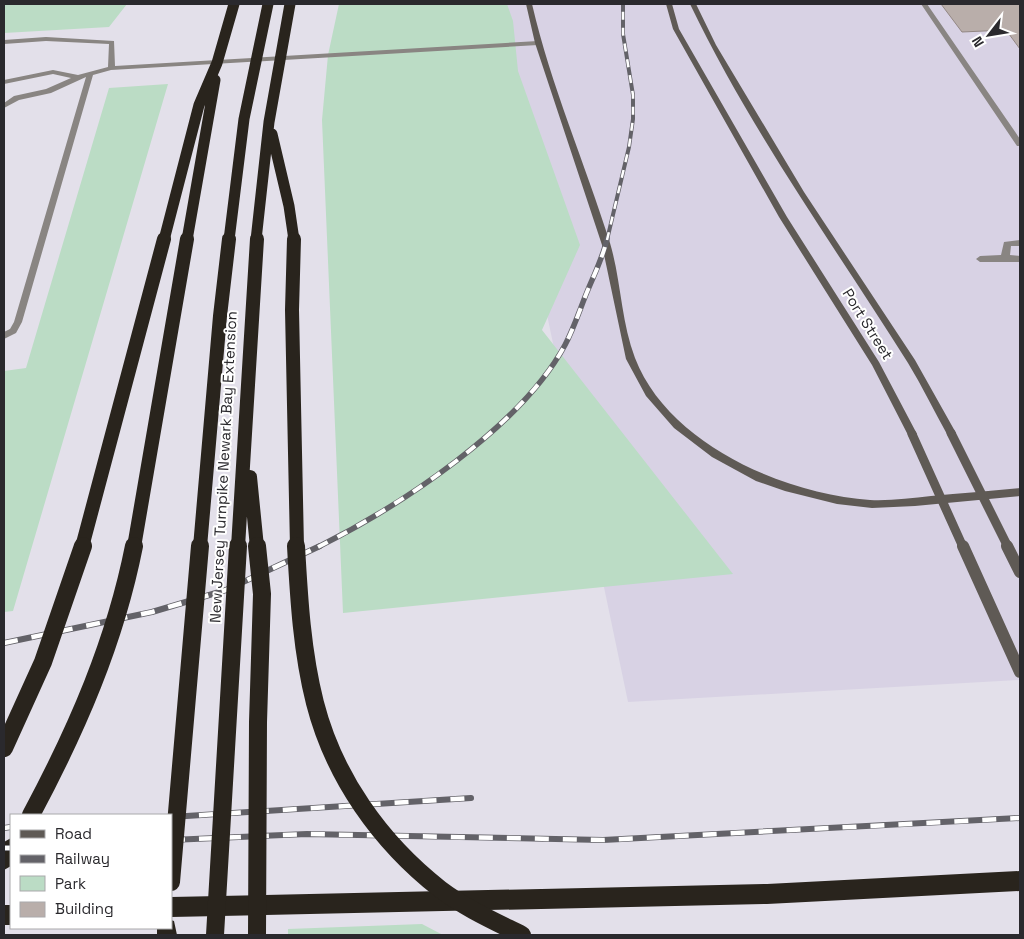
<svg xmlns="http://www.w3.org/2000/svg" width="1024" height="939" font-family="'Space Grotesk',sans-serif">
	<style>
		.built { fill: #d8d2e4 }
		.green { fill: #bbdcc5 }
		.building { fill: #b9aeaa; stroke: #928783 }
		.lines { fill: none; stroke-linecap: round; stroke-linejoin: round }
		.lane { fill: #898582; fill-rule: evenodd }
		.secondary { fill: #5f5a55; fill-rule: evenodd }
		.highway { fill: #29241d; fill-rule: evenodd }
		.rail-far2-casing { stroke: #636268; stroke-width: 4 }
		.rail-far1-casing { stroke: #636268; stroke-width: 5.5 }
		.rail-casing { stroke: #636268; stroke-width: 6 }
		.rail-far2 { stroke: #fff; stroke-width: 2.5; stroke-dasharray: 8; stroke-linecap: butt }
		.rail-far1 { stroke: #fff; stroke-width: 4; stroke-dasharray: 11; stroke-linecap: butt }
		.rail { stroke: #fff; stroke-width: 4.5; stroke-dasharray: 14; stroke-linecap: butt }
		.secondary-bridge-far1 { stroke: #5f5a55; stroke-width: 9 }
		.secondary-bridge { stroke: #5f5a55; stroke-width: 12 }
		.highway-bridge-far2 { stroke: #29241d; stroke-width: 11 }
		.highway-bridge-far1 { stroke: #29241d; stroke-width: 14 }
		.highway-bridge { stroke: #29241d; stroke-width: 18 }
		.labels { text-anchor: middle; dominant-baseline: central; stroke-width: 4; stroke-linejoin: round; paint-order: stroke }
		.street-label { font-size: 15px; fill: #2a292d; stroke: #fff }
	</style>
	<rect width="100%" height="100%" fill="#e3e0ea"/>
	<path class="built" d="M482,4H1020V680L628,702Z"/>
	<path class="green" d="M4,4H127L109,27L4,33Z
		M339,4H507L513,21L518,71L580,245L542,330L733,574L343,613L322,120L328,55Z
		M168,84L13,611L4,612V371L26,368L109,88Z
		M422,924L443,935H288V929Z"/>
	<path class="building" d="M941,4H1020V49L1006,30L962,32Z"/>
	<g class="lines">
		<path class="lane" d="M921,4H927L1020,139V146H1017Z
			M46,37L114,41L115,66L538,41L541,43L538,45L111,70L93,75L22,322L16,333L4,339V332L10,329L14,322L86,77L51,93L19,100L4,108V103L14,96L46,89L71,78L53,74L4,84V80L53,70L78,75L108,67L109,44L46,41L4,44V40Z
			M1020,240V246H1011L1010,255L1020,256V262H980L976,259L980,256L1001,255L1004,242Z"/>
		<path class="secondary" d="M526,4H532C551,86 585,163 610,243C621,280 621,321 635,358C668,444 784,494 870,500C890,501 911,498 931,496C961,493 990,491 1020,488V496L915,506L872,508L837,504L785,491L756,481L712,457L674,428L646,396L626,359L602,245L535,43Z
			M666,4H672L679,29L787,217L879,362L917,434L915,437H909L872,365L779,217L673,29Z
			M690,4H696L716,45L804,192L915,360L956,433L954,436H948C934,411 922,386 908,363C833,244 751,131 690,4Z"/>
		<path class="highway" d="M11,838V866L4,870V842Z
			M1020,871V891L767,904L171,917V897L767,884Z
			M4,905H11V925H4Z
			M171,920L174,921L177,935H157V928H171Z"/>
		<g class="rail-far2-casing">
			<path id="rail-far2" d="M607,240L629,147L633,119V95L623,34V4"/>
		</g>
		<g class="rail-far1-casing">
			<path id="rail-far1" d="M318,547C400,506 521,427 565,345C574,328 580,309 587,292C594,275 603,257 607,239"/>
		</g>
		<g class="rail-casing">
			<path id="rail" d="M4,643L152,612L226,590L320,546
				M171,817L471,798
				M4,828L11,827
				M171,840L307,834L603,840L1020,818
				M4,848H11"/>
		</g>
		<use href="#rail-far2" class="rail-far2"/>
		<use href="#rail-far1" class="rail-far1"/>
		<use href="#rail" class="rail"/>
		<path class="secondary-bridge-far1" d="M951,433L1008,547
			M912,434L963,547"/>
		<path class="secondary-bridge" d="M963,546L1020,672
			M1007,546L1020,572"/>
		<path class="highway-bridge-far2" d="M272,134L289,206L294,240
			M164,240L199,105L217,63L234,4
			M187,240L215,80
			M229,240L244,119L268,4
			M256,240L269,122L290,4"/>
		<path class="highway-bridge-far1" d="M294,239L292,310L297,547
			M250,477L257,547
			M82,547L164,239
			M134,547L187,239
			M200,547L220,316L229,239
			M238,547L257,239"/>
		<path class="highway-bridge" d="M296,546C299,599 302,652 315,703C334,777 380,842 440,889C465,908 494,921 522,935
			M4,748L43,662L83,546
			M31,815C77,729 115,642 134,546
			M171,882L200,546
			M215,935L238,546
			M257,935L258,722L262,594L257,546"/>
	</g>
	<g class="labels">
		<g class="street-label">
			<text transform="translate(868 324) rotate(58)">Port Street</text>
			<text transform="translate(223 467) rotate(-87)">New Jersey Turnpike Newark Bay Extension</text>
		</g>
	</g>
	<rect width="1024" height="939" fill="none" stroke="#2a292d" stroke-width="10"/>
	<rect x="10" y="814" width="162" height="115" fill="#ffffff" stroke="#aaa9ab"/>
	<rect x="20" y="830" width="25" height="8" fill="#5f5a55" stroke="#aaa9ab"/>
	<text x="55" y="839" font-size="15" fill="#2a292d">Road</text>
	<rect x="20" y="855" width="25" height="8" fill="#636268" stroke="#aaa9ab"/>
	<text x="55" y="864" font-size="15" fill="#2a292d">Railway</text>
	<rect x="20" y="876" width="25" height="15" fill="#bbdcc5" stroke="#aaa9ab"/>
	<text x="55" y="889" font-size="15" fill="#2a292d">Park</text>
	<rect x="20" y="902" width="25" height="15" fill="#b9aeaa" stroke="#aaa9ab"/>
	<text x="55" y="914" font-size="15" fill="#2a292d">Building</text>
	<g transform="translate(989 35) rotate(239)" stroke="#ffffff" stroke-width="4" paint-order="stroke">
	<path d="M0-4L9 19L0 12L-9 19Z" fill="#2a292d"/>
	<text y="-8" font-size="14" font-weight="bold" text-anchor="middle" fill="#2a292d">N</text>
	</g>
</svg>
